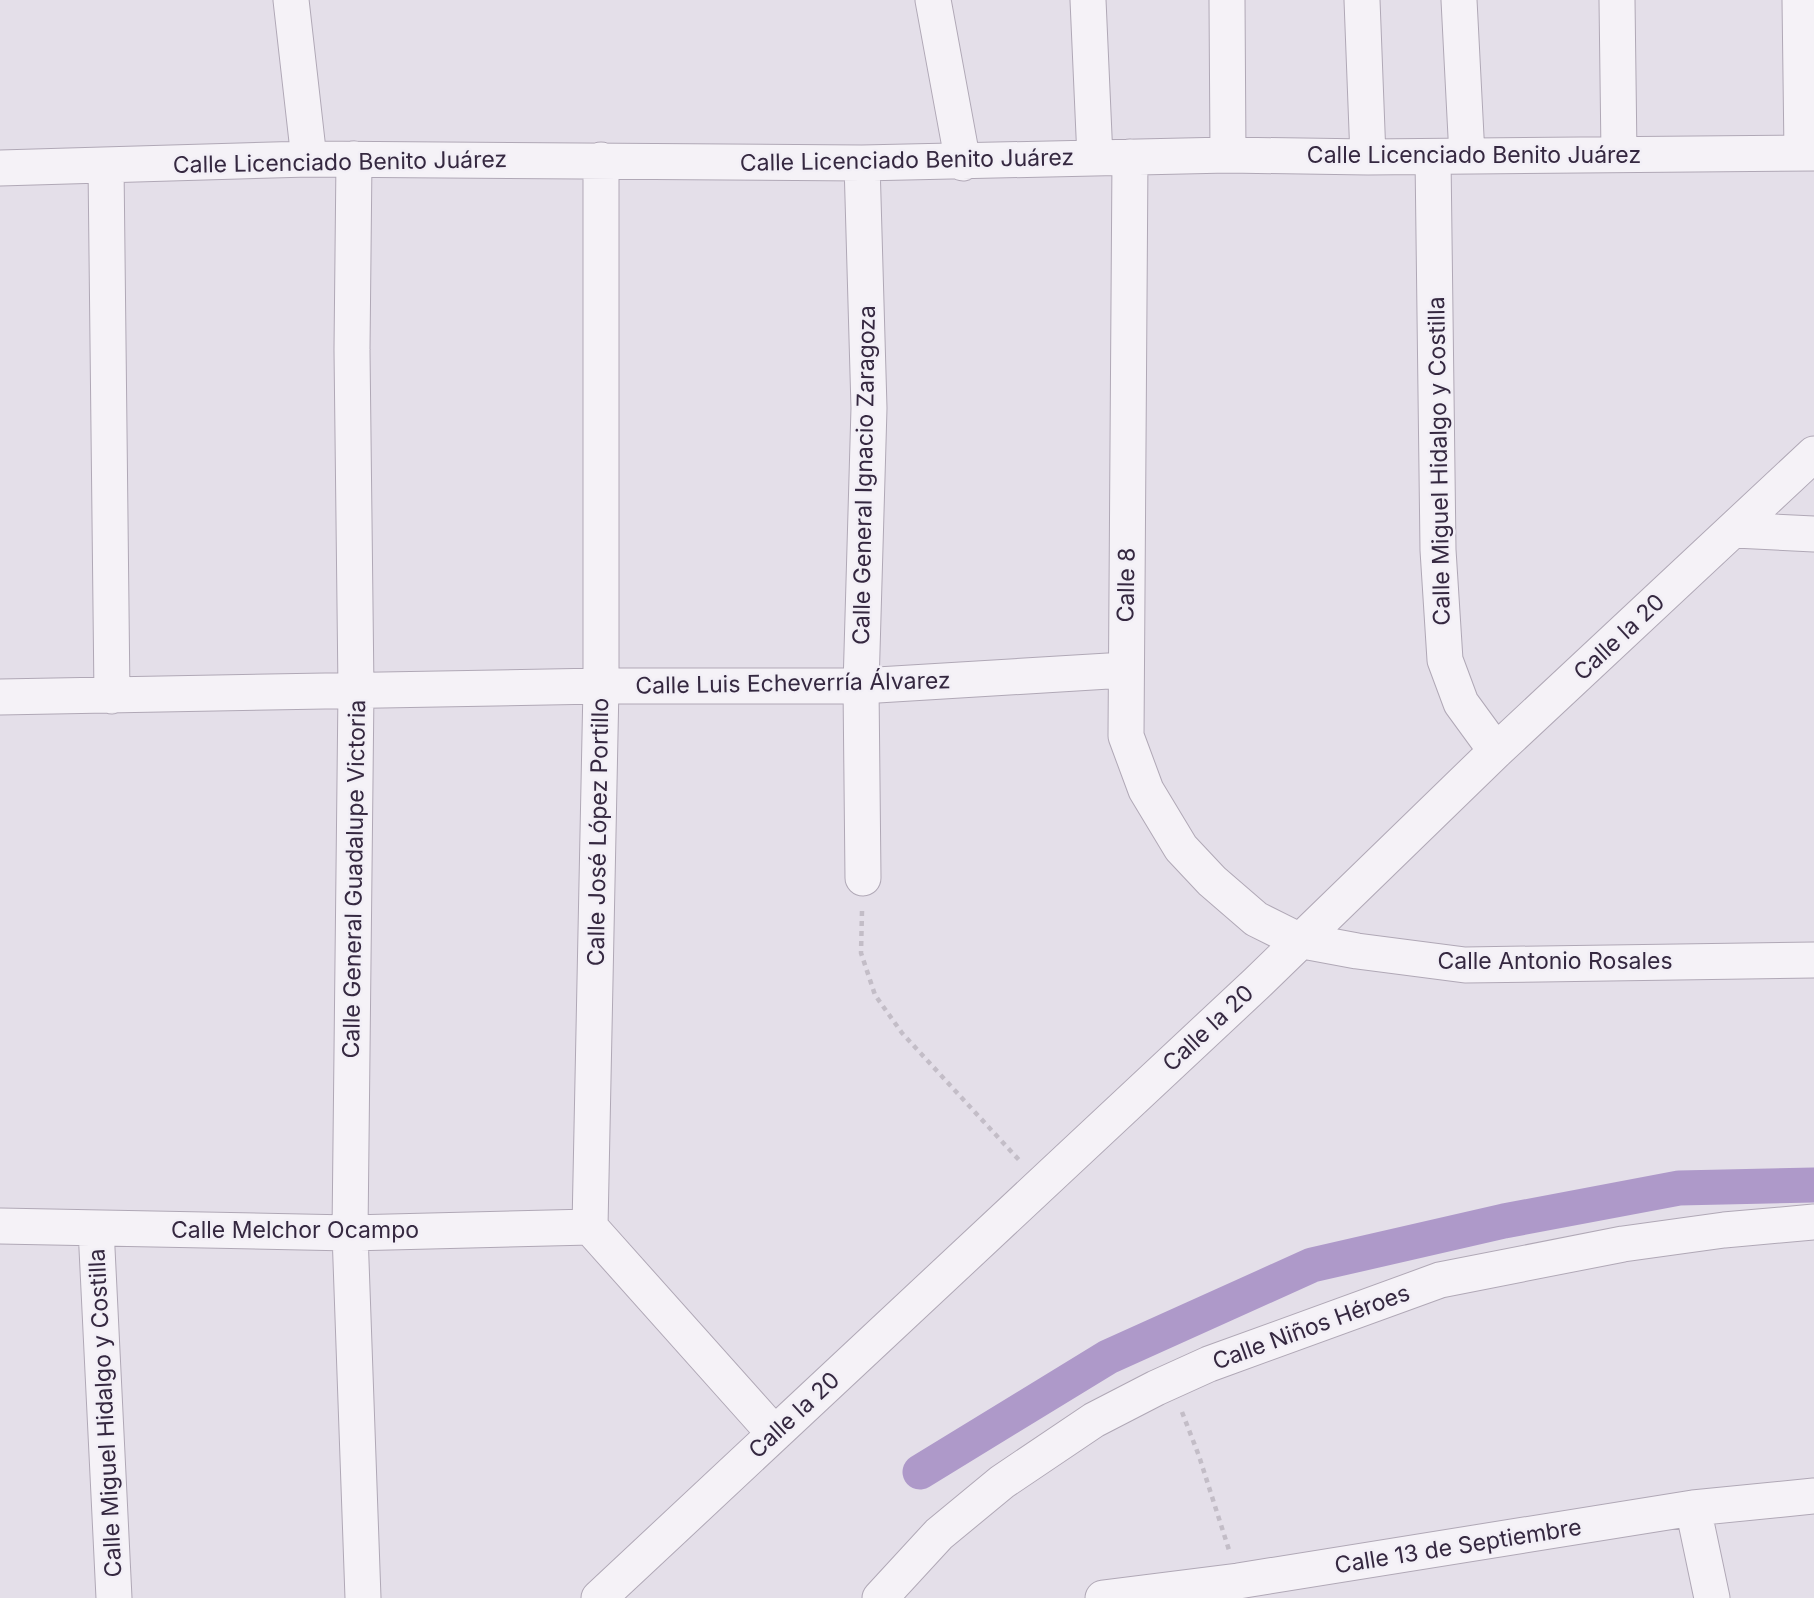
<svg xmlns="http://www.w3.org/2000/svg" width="1814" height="1598" font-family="Inter,sans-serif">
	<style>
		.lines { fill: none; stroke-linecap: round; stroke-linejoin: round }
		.canal { stroke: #ae99c9; stroke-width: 35 }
		.minor-casing { stroke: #b0a8b6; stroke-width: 37 }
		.path { stroke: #c3bdc7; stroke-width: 4.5; stroke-dasharray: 5 5; stroke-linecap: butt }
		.minor { stroke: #f5f2f7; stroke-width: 35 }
		.labels { text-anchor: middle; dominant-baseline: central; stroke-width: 5; stroke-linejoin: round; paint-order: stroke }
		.street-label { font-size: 23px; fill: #352840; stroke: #f2eff6 }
	</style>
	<rect width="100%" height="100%" fill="#e4dfe9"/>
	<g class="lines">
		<path class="canal" d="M920,1472L1108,1357L1312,1265L1504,1221L1679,1188L1814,1185"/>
		<g class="minor-casing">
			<path id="minor" d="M291,0L309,159
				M933,0L963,163
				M1088,0L1095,158
				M1227,0L1228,155
				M1362,0L1368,157
				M1459,0L1467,156
				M1617,0L1619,154
				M1800,0L1802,153
				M1130,157L1126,736L1146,790L1181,848L1212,881L1256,919L1298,940L1357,951L1465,965L1814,960
				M1433,157L1438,550L1445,660L1461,703L1496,751
				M354,159L352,350L356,690L350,1233L363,1598
				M601,160V686L590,1227L774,1433
				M862,163L869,408L861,686L863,878
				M106,165L112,696
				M0,168L309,159L862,163L1228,155L1368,157L1814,153
				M1735,530L1814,534
				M0,697L601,686H861L1125,670
				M0,1226L350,1233L590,1227
				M96,1228L114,1598
				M1693,1508L1712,1598
				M599,1598L1257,983L1496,751L1814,454
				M880,1598L939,1534L1002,1482L1094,1420L1156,1388L1209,1364L1440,1280L1623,1244L1724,1230L1814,1222
				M1103,1598L1238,1581L1693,1508L1814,1496"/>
		</g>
		<path class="path" d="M862,911L861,953L875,995L902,1033L1019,1160
			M1182,1412L1199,1456L1229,1550"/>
		<use href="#minor" class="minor"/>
	</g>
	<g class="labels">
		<g class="street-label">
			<text x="1474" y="155">Calle Licenciado Benito Juárez</text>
			<text transform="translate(907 160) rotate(-1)">Calle Licenciado Benito Juárez</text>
			<text transform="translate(340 162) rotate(-1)">Calle Licenciado Benito Juárez</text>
			<text transform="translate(1439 461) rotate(-91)">Calle Miguel Hidalgo y Costilla</text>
			<text transform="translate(864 475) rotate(-89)">Calle General Ignacio Zaragoza</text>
			<text transform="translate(1126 585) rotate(-89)">Calle 8</text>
			<text transform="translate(1619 637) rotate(-43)">Calle la 20</text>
			<text transform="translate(793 683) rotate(-1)">Calle Luis Echeverría Álvarez</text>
			<text transform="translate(598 832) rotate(-89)">Calle José López Portillo</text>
			<text transform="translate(354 879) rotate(-89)">Calle General Guadalupe Victoria</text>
			<text x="1555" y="961">Calle Antonio Rosales</text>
			<text transform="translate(1208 1028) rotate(-43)">Calle la 20</text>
			<text x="295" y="1230">Calle Melchor Ocampo</text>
			<text transform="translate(1311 1327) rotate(-20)">Calle Niños Héroes</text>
			<text transform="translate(105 1413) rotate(-93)">Calle Miguel Hidalgo y Costilla</text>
			<text transform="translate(794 1415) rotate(-43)">Calle la 20</text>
			<text transform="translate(1458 1546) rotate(-9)">Calle 13 de Septiembre</text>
		</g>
	</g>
</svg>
